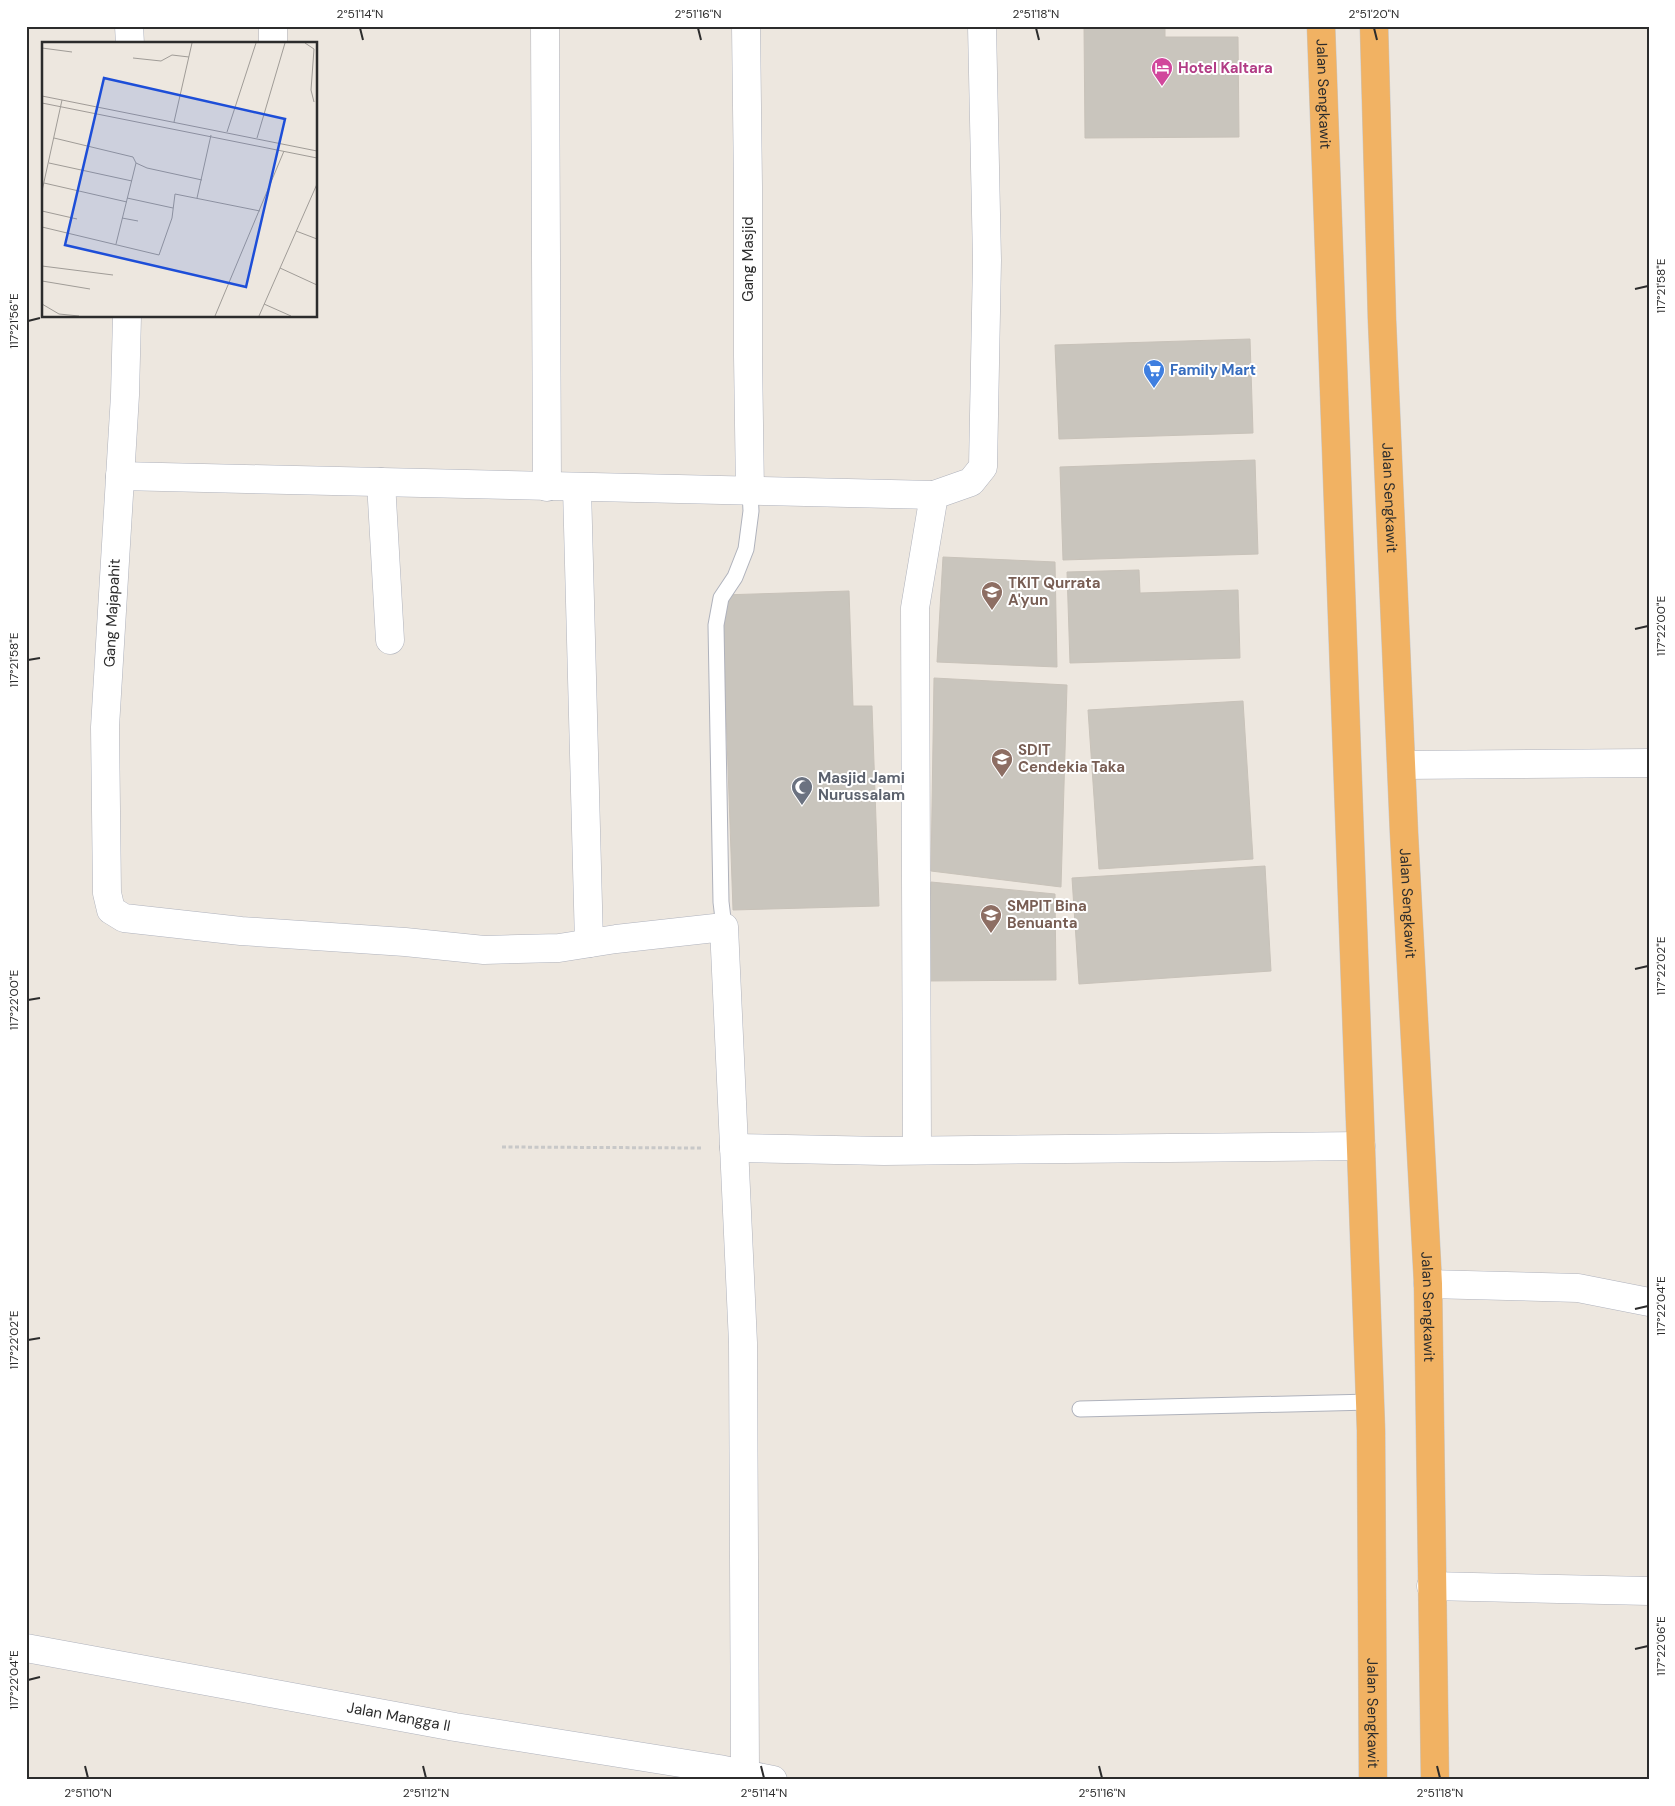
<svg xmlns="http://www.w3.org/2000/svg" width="1675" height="1806" font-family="'DM Sans',sans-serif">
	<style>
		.building { fill: #c9c5bd; stroke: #c8c2b9 }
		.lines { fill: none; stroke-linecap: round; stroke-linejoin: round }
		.service-casing { stroke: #afb2bc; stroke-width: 17 }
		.minor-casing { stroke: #afb2bc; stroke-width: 29 }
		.trunk-casing { stroke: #c8c8c8; stroke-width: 29 }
		.path { stroke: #c8c8c8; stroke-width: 3; stroke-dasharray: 4 2.5; stroke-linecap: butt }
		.service { stroke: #fff; stroke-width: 15 }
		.minor { stroke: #fff; stroke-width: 28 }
		.trunk { stroke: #f1b263; stroke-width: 28 }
		.ticks { fill: none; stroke: #2c2c2c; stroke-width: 2 }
		.labels { text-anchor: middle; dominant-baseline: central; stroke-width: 4; stroke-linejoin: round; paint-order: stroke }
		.hotel-label { font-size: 15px; font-weight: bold; fill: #b23c85; stroke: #fff; text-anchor: start }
		.street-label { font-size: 15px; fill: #2c2c2c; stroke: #fff }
		.shop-label { font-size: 15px; font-weight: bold; fill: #366cbe; stroke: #fff; text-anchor: start }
		.education-label { font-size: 15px; font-weight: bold; fill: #785e54; stroke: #fff; text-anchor: start }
		.worship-label { font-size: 15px; font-weight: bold; fill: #5b616d; stroke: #fff; text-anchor: start }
		.inset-road { fill: none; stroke: #a09c97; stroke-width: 1 }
		.view { fill: #1d4ed8; fill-opacity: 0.15; stroke: #1d4ed8; stroke-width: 2.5 }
		.inset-edge { fill: none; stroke: #2c2c2c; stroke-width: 2.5 }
		.neatline { fill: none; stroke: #2c2c2c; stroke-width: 2 }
		.ticks-label { font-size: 12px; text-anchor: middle; fill: #2c2c2c }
	</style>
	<rect width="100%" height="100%" fill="#ede7df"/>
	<path class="building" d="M1084,26H1165V37H1238L1239,137L1085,138Z
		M1250,339L1253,433L1059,439L1055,345Z
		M1255,460L1258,554L1063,560L1060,467Z
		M943,557L1055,562L1057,667L937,662Z
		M1139,570L1140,593L1238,590L1240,658L1070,663L1067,572Z
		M849,591L853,706H872L879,906L733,910L722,595Z
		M934,678L1067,685L1061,887L931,871Z
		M1243,701L1253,859L1099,869L1088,710Z
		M1265,866L1271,971L1079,984L1072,878Z
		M931,882L1055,894L1056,980L927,981Z"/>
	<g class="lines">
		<g class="service-casing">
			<path id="service" d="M724,927L721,902L716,625L721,598L735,577L746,549L751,511L750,492
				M1080,1409L1370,1402"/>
		</g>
		<g class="minor-casing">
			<g id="minor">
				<path d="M129,26L130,44"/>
				<path d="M273,26V44"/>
				<path d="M545,26L547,487"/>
				<path d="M746,26L748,187V356L750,492"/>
				<path d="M127,316L125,395L105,727L107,893L111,910L124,918L241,931L405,942L484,950L559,948L616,939L724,927L743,1343L745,1774"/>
				<path d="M120,476L934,495"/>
				<path d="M381,482L390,640"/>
				<path d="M577,488L589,943"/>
				<path d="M1402,765L1649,763"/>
				<path d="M734,1148L884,1151L1361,1146"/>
				<path d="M917,1150L915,608L934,495L971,482L983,467L987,260L982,26"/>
				<path d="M1428,1284L1578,1288L1649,1302"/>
				<path d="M1431,1586L1649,1591"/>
				<path id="s1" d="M26,1648L455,1727L719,1769L773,1780"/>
			</g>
		</g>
		<g class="trunk-casing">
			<g id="trunk">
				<path id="s2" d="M1321,26L1371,1430L1373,1780"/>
				<path id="s3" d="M1374,26L1382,320L1404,833L1428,1284L1435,1780"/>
			</g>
		</g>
		<path class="path" d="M502,1147L702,1148"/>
		<use href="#service" class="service"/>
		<use href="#minor" class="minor"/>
		<use href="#trunk" class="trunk"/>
	</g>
	<path class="ticks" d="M360,28L363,40M698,28L701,40M1036,28L1039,40M1374,28L1377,40M1635,289L1648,286M28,321L40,318M1635,629L1648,626M28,660L40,658M1635,969L1648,966M28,1000L40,998M1635,1309L1648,1306M28,1340L40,1338M1635,1649L1648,1646M28,1680L40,1677M85,1766L88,1778M423,1766L426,1778M761,1766L764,1778M1099,1766L1102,1778M1437,1766L1440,1778"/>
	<defs>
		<g id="hotel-pin" transform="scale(1.125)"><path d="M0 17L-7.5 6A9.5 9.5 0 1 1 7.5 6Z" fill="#d1479c" stroke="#fff"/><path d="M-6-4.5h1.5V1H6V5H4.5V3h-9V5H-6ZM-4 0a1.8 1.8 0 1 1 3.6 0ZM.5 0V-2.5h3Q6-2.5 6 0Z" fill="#fff"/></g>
		<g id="supermarket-pin" transform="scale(1.125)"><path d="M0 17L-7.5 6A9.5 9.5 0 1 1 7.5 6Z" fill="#3f7fe0" stroke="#fff"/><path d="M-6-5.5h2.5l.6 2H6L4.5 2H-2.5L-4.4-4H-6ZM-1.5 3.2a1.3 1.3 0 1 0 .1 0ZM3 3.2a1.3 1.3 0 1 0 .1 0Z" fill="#fff"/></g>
		<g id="school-pin" transform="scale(1.125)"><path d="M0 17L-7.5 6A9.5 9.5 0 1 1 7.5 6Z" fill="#8d6e63" stroke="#fff"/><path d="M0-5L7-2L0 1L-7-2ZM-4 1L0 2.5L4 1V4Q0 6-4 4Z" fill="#fff"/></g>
		<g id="mosque-pin" transform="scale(1.125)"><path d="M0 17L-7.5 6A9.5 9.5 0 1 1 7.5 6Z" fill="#6b7280" stroke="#fff"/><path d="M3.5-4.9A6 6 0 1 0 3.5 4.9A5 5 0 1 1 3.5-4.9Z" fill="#fff"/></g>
	</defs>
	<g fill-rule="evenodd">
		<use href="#hotel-pin" x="1162" y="68"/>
		<use href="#supermarket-pin" x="1154" y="370"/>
		<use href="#school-pin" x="992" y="592"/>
		<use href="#school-pin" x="1002" y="759"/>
		<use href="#mosque-pin" x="802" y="787"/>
		<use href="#school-pin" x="991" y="915"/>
	</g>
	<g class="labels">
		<g class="hotel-label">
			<text x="1178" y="68">Hotel Kaltara</text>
		</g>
		<g class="street-label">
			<text stroke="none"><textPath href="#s2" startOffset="68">Jalan Sengkawit</textPath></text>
			<text transform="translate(748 259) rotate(-90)">Gang Masjid</text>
			<text stroke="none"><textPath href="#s3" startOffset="472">Jalan Sengkawit</textPath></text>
			<text transform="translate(112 613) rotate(-87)">Gang Majapahit</text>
			<text stroke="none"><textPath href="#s3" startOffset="878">Jalan Sengkawit</textPath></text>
			<text stroke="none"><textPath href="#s3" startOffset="1282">Jalan Sengkawit</textPath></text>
			<text stroke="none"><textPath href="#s2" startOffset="1688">Jalan Sengkawit</textPath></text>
			<text stroke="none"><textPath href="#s1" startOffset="379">Jalan Mangga II</textPath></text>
		</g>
		<g class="shop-label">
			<text x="1170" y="370">Family Mart</text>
		</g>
		<g class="education-label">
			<text x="1008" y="583">TKIT Qurrata<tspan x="1008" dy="17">A'yun</tspan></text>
			<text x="1018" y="750">SDIT<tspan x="1018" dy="17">Cendekia Taka</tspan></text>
			<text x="1007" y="906">SMPIT Bina<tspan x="1007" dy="17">Benuanta</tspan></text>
		</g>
		<g class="worship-label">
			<text x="818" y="778">Masjid Jami<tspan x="818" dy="17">Nurussalam</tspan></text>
		</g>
	</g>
	<g transform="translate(42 42)">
		<rect width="275" height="275" fill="#ede7df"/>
		<path class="inset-road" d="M263,1L272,7L269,48L272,60M0,6L30,10M91,16L119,19L130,13L147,15M0,54L275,109M0,61L275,116M132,80L150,1M185,90L214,1M12,96L91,115L94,121L105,126L160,138M215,96L243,1M7,121L90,139M2,141L85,160M0,149L20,58M85,156L131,166M155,156L169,93M0,169L35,177M80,176L96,179M0,185L117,213L130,176L133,152L218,169M254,189L275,197M74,202L94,121M0,224L71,233M238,226L275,243M0,239L48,247M0,262L17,272L37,274M222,262L249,274M173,274L242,109M217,274L275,142"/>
		<path class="view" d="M62,36L243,77L204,245L23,203Z"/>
		<rect width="275" height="275" class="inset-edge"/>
	</g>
	<rect width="1675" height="1806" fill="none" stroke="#ffffff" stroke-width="55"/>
	<rect x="28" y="28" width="1620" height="1750" class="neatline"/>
	<g class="ticks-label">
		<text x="360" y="18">2°51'14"N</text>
		<text x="698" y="18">2°51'16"N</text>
		<text x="1036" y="18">2°51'18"N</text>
		<text x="1374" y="18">2°51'20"N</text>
		<text transform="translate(1661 286) rotate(-90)" y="4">117°21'58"E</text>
		<text transform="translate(14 321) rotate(-90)" y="4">117°21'56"E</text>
		<text transform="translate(1661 626) rotate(-90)" y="4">117°22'00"E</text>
		<text transform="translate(14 660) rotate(-90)" y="4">117°21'58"E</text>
		<text transform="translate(1661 966) rotate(-90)" y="4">117°22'02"E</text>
		<text transform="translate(14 1000) rotate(-90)" y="4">117°22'00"E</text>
		<text transform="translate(1661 1306) rotate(-90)" y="4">117°22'04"E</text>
		<text transform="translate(14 1340) rotate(-90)" y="4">117°22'02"E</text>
		<text transform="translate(1661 1646) rotate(-90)" y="4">117°22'06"E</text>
		<text transform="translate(14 1680) rotate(-90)" y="4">117°22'04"E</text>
		<text x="88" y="1797">2°51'10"N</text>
		<text x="426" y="1797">2°51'12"N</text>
		<text x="764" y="1797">2°51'14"N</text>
		<text x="1102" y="1797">2°51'16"N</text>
		<text x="1440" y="1797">2°51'18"N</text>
	</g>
</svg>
